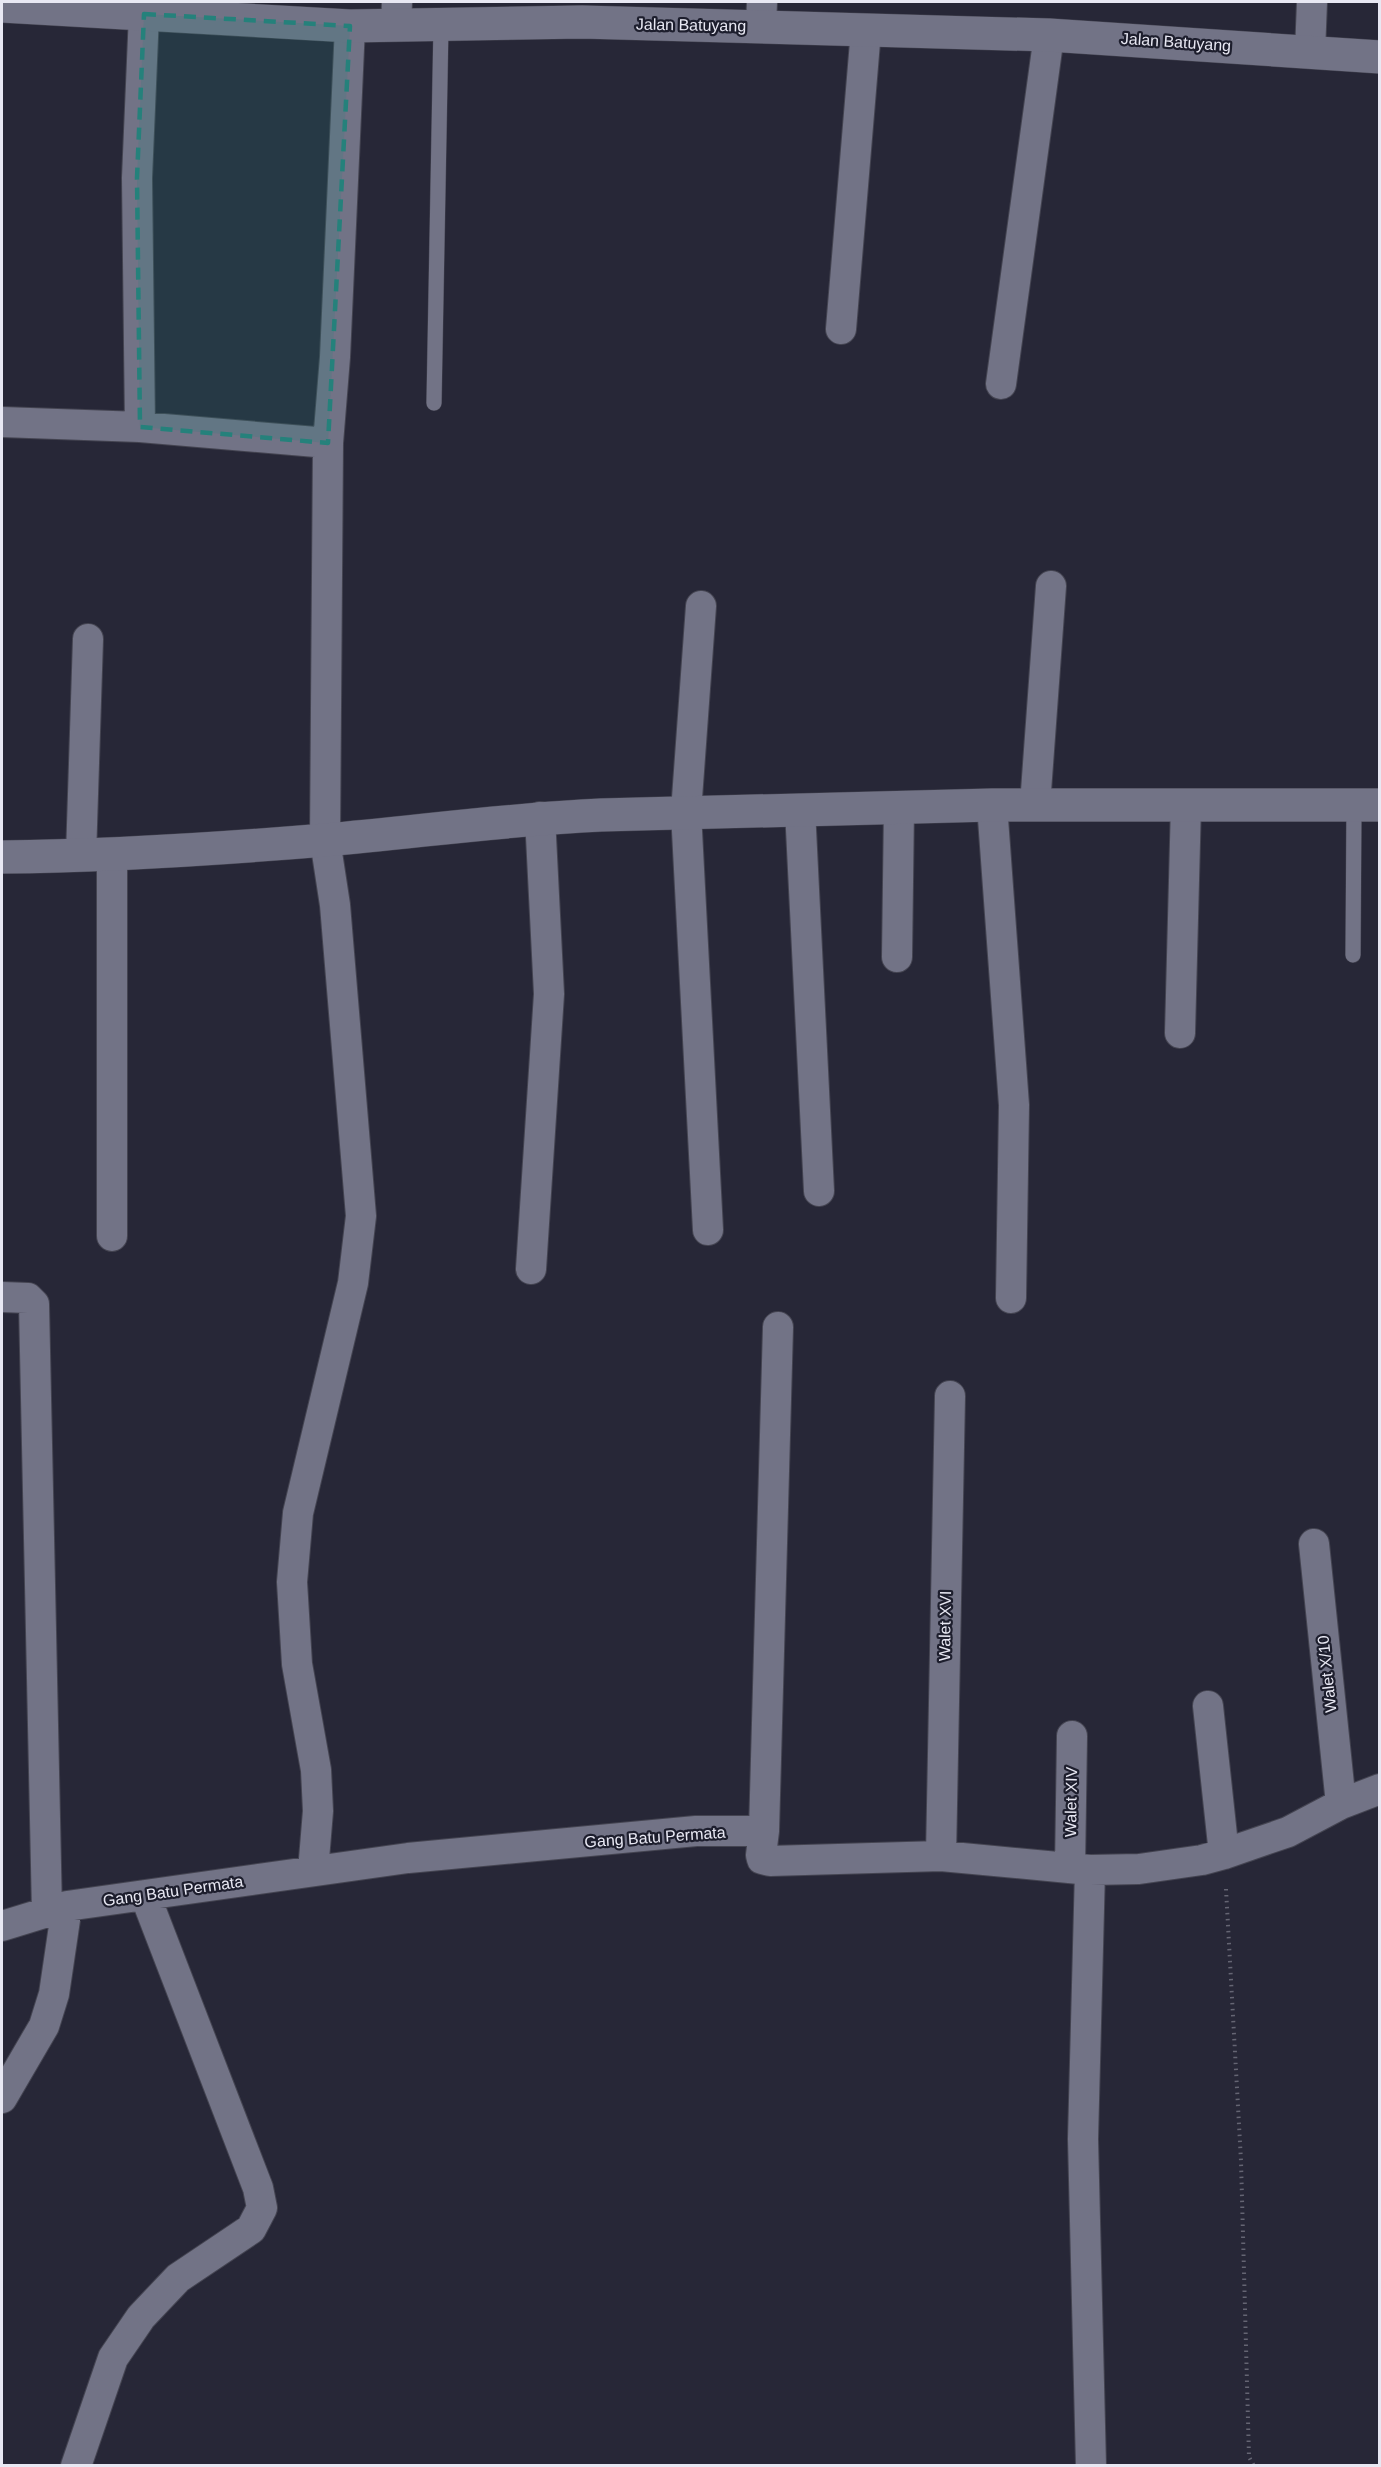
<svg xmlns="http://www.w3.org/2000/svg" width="1381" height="2467" font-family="Helvetica,sans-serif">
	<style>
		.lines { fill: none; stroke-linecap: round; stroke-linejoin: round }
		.lane-casing { stroke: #444451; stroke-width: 16 }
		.street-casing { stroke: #444451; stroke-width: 32 }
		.secondary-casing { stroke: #444451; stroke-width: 34 }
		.path { stroke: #656573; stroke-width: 4; stroke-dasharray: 1.5 4.5; stroke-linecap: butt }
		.lane { stroke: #727386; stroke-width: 15 }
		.street { stroke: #727386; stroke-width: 30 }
		.secondary { stroke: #727386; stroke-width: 33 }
		.marked { fill: #25817b; fill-opacity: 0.2; stroke: #25817b; stroke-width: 4.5; stroke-dasharray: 12 8; stroke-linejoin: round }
		.labels { text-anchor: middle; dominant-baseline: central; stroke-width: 4.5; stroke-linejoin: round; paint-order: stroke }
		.street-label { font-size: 16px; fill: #e8e8f3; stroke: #1d1e2d }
	</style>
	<rect width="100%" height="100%" fill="#272737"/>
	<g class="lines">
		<g class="lane-casing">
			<path id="lane" d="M434,403L441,25
				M1353,955L1354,805"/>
		</g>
		<g class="street-casing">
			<path id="street" d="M396,25L397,2
				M761,26L762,2
				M1310,52L1312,2
				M841,329L866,30
				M1001,384L1049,35
				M2,422L140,427L328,443
				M140,427L137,178L144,14
				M701,606L686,812L708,1230
				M992,805L1014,1105L1011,1298
				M1035,805L1051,586
				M800,809L819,1191
				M81,856L88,639
				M897,957L899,807
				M1180,1033L1186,804
				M112,1236V855
				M531,1269L549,994L540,817
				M2,1297L28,1298L34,1304L47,1912
				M1314,1544L1341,1804
				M1208,1706L1224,1854
				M764,1831L778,1327
				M941,1856L950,1396
				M1070,1868L1072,1736
				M1090,1870L1083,2139L1091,2466
				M313,1871L318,1811L316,1770L297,1664L292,1582L298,1513L353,1283L361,1216L335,905L325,840L328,443L335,357L350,26
				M2,1926L67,1906L408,1858L696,1831H764L761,1855L762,1859L770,1861L941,1856L1090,1870L1139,1869L1202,1860L1224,1854L1288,1832L1341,1804L1380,1789
				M2,2098L44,2026L54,1994L67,1906
				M76,2466L113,2358L141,2317L178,2278L251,2229L262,2208L258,2188L145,1895"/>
		</g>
		<g class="secondary-casing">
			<path id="secondary" d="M2,6L350,26L582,22L1049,35L1380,57
				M2,857C109,856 217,849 325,840C417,832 509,819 601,815L992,805H1380"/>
		</g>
		<path class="path" d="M1226,1889L1241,2161L1249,2457L1254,2466"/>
		<use href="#lane" class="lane"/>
		<use href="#street" class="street"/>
		<use href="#secondary" class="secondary"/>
	</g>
	<path class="marked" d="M144,14L350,26L328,443L140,427L137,178Z"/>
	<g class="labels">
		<g class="street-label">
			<text transform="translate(691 25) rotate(1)">Jalan Batuyang</text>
			<text transform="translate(1176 42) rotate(4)">Jalan Batuyang</text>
			<text transform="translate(945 1626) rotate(-89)">Walet XVI</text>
			<text transform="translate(1327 1674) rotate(-96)">Walet X/10</text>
			<text transform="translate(1071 1802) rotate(-89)">Walet XIV</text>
			<text transform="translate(655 1837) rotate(-4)">Gang Batu Permata</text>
			<text transform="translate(173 1891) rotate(-8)">Gang Batu Permata</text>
		</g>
	</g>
	<rect width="1381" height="2467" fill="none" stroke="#e8e8f3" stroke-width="6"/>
</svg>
